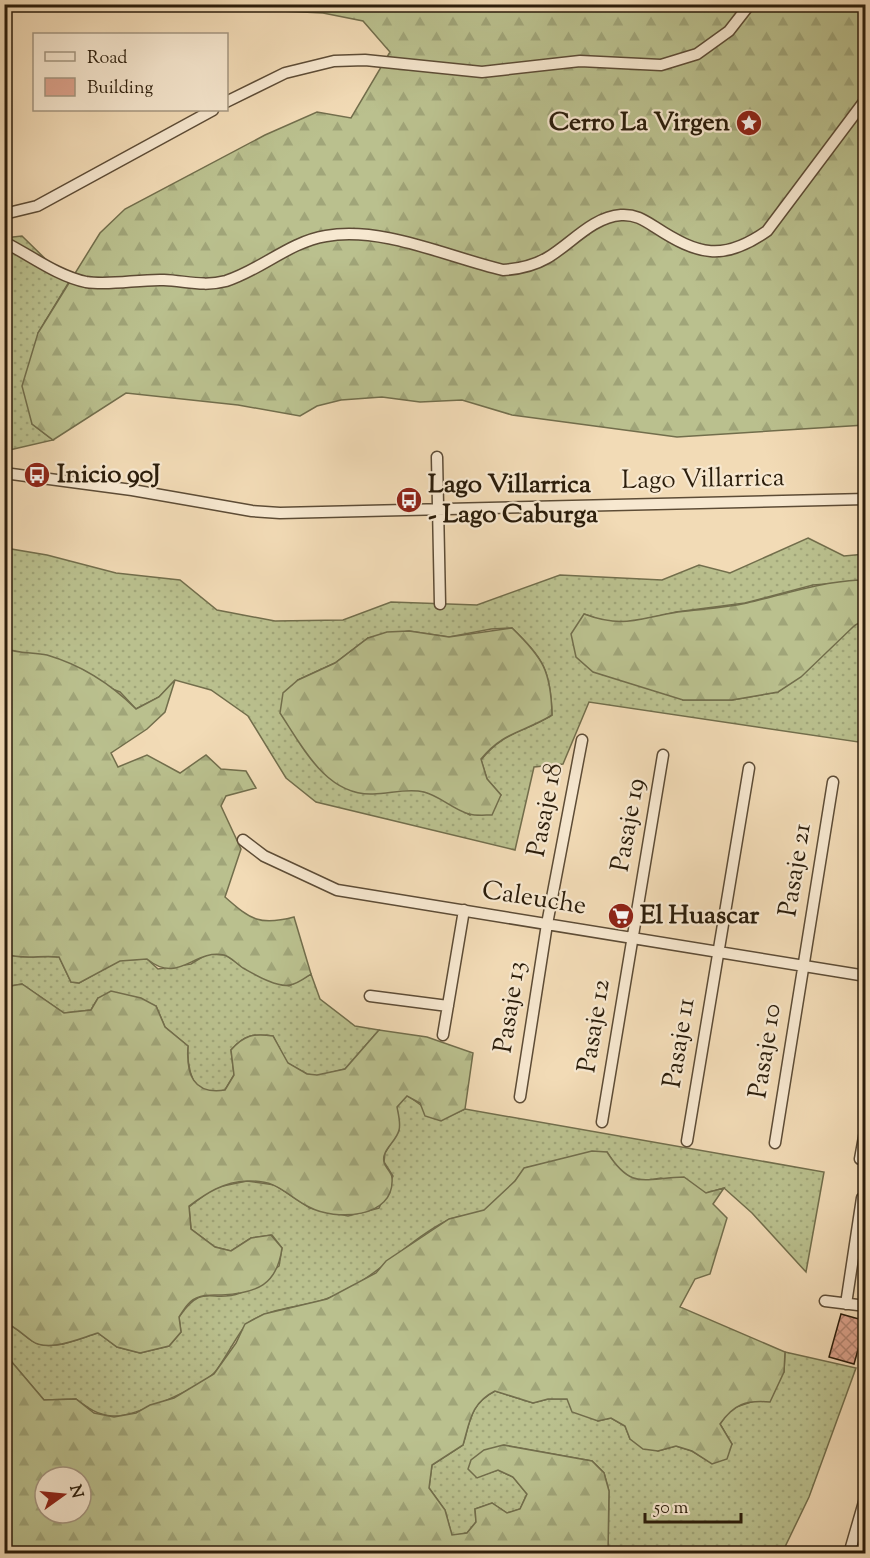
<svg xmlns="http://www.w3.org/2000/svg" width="870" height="1558" font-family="'Sorts Mill Goudy',serif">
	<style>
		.grass { fill: url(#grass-dots); stroke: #726e4c; stroke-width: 1.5; fill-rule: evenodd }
		.forest { fill: url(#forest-firs); stroke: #726e4c; stroke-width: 1.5; fill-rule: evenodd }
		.building { fill: url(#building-cross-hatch); stroke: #2b1d0b; stroke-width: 1.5 }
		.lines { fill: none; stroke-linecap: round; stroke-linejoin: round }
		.street-casing { stroke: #5d4c36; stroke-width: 13 }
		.street { stroke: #f7e8d0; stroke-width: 10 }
		.labels { text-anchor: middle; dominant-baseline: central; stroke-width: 4.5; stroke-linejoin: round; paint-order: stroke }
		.poi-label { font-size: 26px; font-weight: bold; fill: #2b1d0b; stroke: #f7e8d0; text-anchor: start }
		.street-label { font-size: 26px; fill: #2b1d0b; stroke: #f7e8d0 }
	</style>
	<defs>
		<pattern id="grass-dots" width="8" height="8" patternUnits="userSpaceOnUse" patternTransform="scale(1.5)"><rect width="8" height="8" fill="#bac08e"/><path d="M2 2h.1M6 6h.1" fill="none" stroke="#a0a579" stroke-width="1.8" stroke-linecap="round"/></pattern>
		<pattern id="forest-firs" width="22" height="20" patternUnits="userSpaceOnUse" patternTransform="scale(1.5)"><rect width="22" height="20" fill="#bac08e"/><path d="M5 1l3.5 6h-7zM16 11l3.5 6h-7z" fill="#a0a579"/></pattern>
		<pattern id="building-cross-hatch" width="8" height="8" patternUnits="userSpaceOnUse" patternTransform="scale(1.5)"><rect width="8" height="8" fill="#dda38d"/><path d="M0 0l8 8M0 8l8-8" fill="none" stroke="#b38471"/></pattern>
	</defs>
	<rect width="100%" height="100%" fill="#f2dbb6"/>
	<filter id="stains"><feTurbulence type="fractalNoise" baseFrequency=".00333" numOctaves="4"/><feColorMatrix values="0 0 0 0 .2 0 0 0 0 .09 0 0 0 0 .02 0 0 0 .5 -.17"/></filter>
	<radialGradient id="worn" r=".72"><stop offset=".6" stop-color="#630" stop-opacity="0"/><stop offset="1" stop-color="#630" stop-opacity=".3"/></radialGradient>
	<path class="grass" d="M22,236L69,282L38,333L32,424L53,440L5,451L4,238Z
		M808,538L844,556L865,554V581L813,585L745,603L676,612L629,623L606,622L584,614L683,700H732L778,692L855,625L865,620V743L589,702L563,764L534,767L515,850L316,802L286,778L248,716L211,690L175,680L159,697L136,709L120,692L5,648V548L47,555L116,573L180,580L217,610L275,621L343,620L391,602L477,605L560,575L662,580L699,565L730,573ZM512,628C543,658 551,670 552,715C523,733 504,731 481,760L487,779L501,795L470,815L434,794L413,789L298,680L335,663L368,638L409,631L449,637L491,629Z
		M5,954C24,960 40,955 59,957L71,982L79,983L120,960L147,959L158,969L191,964L207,954L226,955L244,968L274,982L289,986L311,974L320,999L355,1026L379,1030L345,1069L317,1076L307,1074L287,1063L273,1036C254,1033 244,1035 231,1050L234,1075L225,1090C220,1091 212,1093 206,1092C189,1086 187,1060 188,1046L165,1027L156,1006L98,998L91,1010L64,1013L22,984L5,987Z
		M407,1095L441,1120L465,1109L824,1172L806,1272L752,1213L724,1188L706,1193L661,1178L638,1182L619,1171L607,1152L525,1168C515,1182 499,1203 483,1211C473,1216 459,1215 448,1220C404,1242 373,1283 326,1299C301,1308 270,1307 248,1323C242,1326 223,1363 215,1372C202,1387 132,1418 112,1416C97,1415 88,1408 76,1399L44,1400L5,1354V1322C16,1327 22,1334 32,1341C49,1353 80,1338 98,1333L117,1347L140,1353L169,1346L181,1332L179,1317C204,1281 211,1304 240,1293C254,1288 268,1275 279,1266L282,1248L272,1235L251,1238L231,1251L215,1247L191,1229L189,1207L213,1188L247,1181L275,1185L310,1208L348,1216L379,1208L393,1176L384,1162L385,1153L399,1130L397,1107Z
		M785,1352L856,1368L809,1497L782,1553H608L609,1491L604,1473L592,1461L504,1445L477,1477L498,1470L513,1477L527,1494L520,1509L507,1513L492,1503L475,1509L476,1522L467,1533L452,1536L445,1510L429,1488L432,1465L463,1445C470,1421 471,1403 495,1391L533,1403L548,1399H567L598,1421L611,1418L625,1426L630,1439L658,1451L676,1446L692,1451L712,1463L732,1444L720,1424L730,1409L754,1401L784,1372Z"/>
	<path class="forest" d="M217,5H865V425L677,437L512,415L462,400L420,402L382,397L341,400L317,406L300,416L238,405L126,393L53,440L32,424L22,386L38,333L100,233L125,209L265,135L317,112L351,118L390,52L363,21L323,13L214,8Z
		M859,580L865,581V620L855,625L801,677L778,692L732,700H683L593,672L576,657L571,634L584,614C625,629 638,618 678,612C701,609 724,608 747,603C785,594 820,582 859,580Z
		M512,628C543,658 551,671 552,715C523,733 504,731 481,759L487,779L501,795L492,815C485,815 476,816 469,814C452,809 440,796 424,792C406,788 390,794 373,794C326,796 302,746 280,713L283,693L298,680L335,663L368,638L387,632L409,631L449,637Z
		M5,648C17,654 33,652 47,655C81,665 111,684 136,709L159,697L175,680L165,712L147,729L111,753L118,767L147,755L180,773L206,755L221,769L246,771L256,788L226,796L221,806L241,849L225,897C251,920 260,926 294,917L311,974C305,978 297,984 290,985C277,988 254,974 243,968C237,964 231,957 224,955C193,949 179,985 147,959L120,961L79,983L71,982L59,957C40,955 24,960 5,954Z
		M22,984L64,1013L91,1010L98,998L111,991L141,998L156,1006L165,1027L188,1046C186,1074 193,1095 225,1090L234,1075L231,1050C244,1035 254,1033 273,1036L288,1063L307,1074L317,1075L345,1069L379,1030L427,1037L473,1053L465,1109L441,1121L425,1116L420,1103L407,1096L397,1107C398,1113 401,1123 399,1130C397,1141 381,1150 384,1162C385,1168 392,1172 392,1178C395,1219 335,1221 309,1207C285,1195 280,1180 247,1181C223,1182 207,1193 189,1206L191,1229L215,1247L231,1251L251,1238L271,1235L282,1248C277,1285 257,1293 222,1295C215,1295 205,1294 199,1297C189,1300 184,1309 179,1317L181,1332L169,1346L140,1353L117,1347L98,1333C80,1338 49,1353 32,1341C22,1334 16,1327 4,1322L5,987Z
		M592,1151L607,1152C632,1191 644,1178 684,1177L706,1193L724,1188L713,1204L727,1218L710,1274L695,1279L680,1307L785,1352L784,1372L770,1402C746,1400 734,1404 720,1424L732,1444L727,1459L712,1464L692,1451L676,1446L658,1451L643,1449L630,1439L625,1426L611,1418L598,1421L572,1412L567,1399H548L533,1403L495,1391C471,1403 470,1421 463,1445L432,1465L429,1488L445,1510L452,1535L467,1533L476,1522L475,1509L492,1503L507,1513L520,1509L527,1494L513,1477L498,1470L477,1478L468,1469L471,1460L484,1450L503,1445L592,1461L604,1473L609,1491L608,1553H5V1354L44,1400L76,1399L94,1413L114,1417L136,1413L150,1405L174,1398L214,1374L236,1343L245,1324L264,1314L327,1299L376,1273L386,1261L449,1219L484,1210L515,1181L524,1168ZM45,1477H81V1513H45Z"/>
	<path class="building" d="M841,1314L866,1321L854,1364L829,1357Z"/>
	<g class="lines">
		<g class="street-casing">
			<path id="street" d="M226,102L285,73L334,61L365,60L482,72L580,61L661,65L697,54L729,31L750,4
				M4,214L37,206L213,110
				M4,242C30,255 57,276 86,282C111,286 138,279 164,280C186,281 204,287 226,281C261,270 289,242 326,236C382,226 448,257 503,270C519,269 533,266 547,258C571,244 592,217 621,215C635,214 644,220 655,227C698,255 723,262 767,231L866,99
				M437,457L440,604
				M4,473L132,490L252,511L280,513L866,499
				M243,840L264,856L337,890L866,976
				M370,996L448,1006
				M443,1035L464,910
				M520,1097L547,924L582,740
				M602,1122L663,755
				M687,1141L749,768
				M775,1143L833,782
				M860,1159L866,1126
				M825,1301L866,1306
				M846,1304L862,1198
				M849,1554L866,1495"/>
		</g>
		<use href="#street" class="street"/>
	</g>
	<defs>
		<g id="sight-disc" transform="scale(1.35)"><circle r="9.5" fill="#8f2418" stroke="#f7e8d0"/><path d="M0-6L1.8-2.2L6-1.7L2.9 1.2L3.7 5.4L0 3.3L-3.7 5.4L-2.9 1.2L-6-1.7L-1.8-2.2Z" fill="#fff"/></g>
		<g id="bus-disc" transform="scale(1.35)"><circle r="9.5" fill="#8f2418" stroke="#f7e8d0"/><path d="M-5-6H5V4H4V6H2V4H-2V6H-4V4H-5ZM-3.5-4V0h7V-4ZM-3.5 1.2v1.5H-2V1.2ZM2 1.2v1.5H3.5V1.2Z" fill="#fff"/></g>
		<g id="supermarket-disc" transform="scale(1.35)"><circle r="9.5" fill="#8f2418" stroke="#f7e8d0"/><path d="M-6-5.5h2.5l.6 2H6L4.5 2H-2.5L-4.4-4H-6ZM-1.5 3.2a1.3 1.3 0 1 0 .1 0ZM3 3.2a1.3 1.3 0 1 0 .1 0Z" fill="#fff"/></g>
	</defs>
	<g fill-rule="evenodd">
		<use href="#sight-disc" x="749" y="123"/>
		<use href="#bus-disc" x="37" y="475"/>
		<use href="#bus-disc" x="409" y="500"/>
		<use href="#supermarket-disc" x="621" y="916"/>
	</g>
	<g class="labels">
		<g class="poi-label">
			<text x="730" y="123" text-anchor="end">Cerro La Virgen</text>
			<text x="57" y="475">Inicio 90J</text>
			<text x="428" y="485">Lago Villarrica<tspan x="428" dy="30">- Lago Caburga</tspan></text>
			<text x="640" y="916">El Huascar</text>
		</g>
		<g class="street-label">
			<text transform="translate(703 480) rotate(-1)">Lago Villarrica</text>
			<text transform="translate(546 810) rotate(-79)">Pasaje 18</text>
			<text transform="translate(629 825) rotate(-80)">Pasaje 19</text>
			<text transform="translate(796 870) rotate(-81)">Pasaje 21</text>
			<text transform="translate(534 899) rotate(9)">Caleuche</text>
			<text transform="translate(511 1007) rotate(-81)">Pasaje 13</text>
			<text transform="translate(595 1026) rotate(-81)">Pasaje 12</text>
			<text transform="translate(680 1043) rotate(-81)">Pasaje 11</text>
			<text transform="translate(766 1051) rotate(-81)">Pasaje 10</text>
		</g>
	</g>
	<rect width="870" height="1558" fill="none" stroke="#f2dbb6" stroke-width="24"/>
	<rect x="6" y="6" width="858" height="1546" fill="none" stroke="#2b1d0b" stroke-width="3"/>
	<rect x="12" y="12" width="846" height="1534" fill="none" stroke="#2b1d0b" stroke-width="1.5"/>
	<rect x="33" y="33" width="195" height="78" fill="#f7e8d0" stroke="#a59781" stroke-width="1.5"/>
	<rect x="45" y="52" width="30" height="9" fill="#f7e8d0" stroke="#a59781" stroke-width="1.5"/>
	<text x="87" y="63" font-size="18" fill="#2b1d0b">Road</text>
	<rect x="45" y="78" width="30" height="18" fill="#dda38d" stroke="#a59781" stroke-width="1.5"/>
	<text x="87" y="93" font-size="18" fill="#2b1d0b">Building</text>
	<g transform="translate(63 1495) rotate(75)"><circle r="28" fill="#f7e8d0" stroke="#a59781" stroke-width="1.5"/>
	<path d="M0-4.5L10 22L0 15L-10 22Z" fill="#8f2418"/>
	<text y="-9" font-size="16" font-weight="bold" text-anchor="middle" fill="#2b1d0b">N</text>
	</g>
	<path d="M645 1513v9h96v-9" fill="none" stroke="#2b1d0b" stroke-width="3"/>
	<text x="654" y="1513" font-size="18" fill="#2b1d0b" stroke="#f7e8d0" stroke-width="4.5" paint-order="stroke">50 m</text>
	<rect width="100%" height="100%" filter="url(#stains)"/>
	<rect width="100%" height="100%" fill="url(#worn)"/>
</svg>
